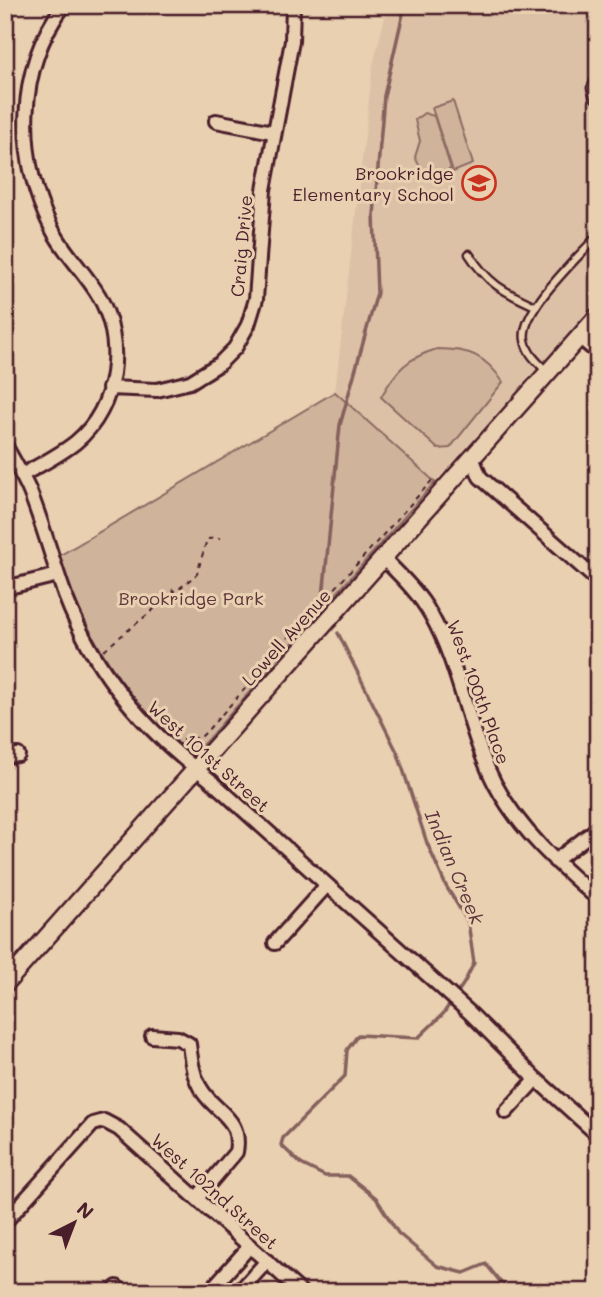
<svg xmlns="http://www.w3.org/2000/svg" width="603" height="1297" font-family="Mali,sans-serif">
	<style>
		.built { fill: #dcc1a6 }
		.green { fill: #cfb49b; stroke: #8c6a63; stroke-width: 2 }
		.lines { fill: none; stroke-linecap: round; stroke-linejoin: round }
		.stream { stroke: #85605d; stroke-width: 3.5 }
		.service-casing { stroke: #4a1f2b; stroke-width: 11 }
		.minor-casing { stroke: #4a1f2b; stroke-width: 18 }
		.tertiary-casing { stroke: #4a1f2b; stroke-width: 21 }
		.path { stroke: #4a1f2b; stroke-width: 2; stroke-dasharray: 5 5; stroke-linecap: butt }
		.service { stroke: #e9d0b1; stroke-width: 6 }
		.minor { stroke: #e9d0b1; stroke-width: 12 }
		.tertiary { stroke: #e9d0b1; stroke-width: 16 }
		.labels { text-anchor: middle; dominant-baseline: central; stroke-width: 6; stroke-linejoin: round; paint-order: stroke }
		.poi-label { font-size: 18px; fill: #4a1f2b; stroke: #e9d0b1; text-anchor: end }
		.street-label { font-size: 18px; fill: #4a1f2b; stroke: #e9d0b1 }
		.park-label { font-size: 18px; fill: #5e353c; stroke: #e9d0b1 }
		.water-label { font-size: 19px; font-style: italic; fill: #5e353c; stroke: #e9d0b1 }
	</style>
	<rect width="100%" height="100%" fill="#e9d0b1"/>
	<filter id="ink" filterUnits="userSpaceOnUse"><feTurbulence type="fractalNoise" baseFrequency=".0143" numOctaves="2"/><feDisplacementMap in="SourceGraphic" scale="14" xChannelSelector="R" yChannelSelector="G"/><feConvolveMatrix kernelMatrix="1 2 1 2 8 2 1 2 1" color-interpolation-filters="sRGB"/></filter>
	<g filter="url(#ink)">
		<path class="built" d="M388,5H589L598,13V301L435,482L335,392L373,65Z"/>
		<path class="green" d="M453,101L473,164L453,172L432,108Z
			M424,113L434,116L451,169C434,176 422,175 415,157L420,141L415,120Z
			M437,349C469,349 485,355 503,382L450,448L438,449L381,397C396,370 407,358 437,349Z
			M335,392L435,482L207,740C198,749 194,753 182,749C123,695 83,632 59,556Z"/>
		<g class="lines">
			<path class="stream" d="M323,597L340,425L377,293L374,215L384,96L405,5
				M338,633L398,754L427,843L446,886L468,922L474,963L464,983L443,1014L418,1038L358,1035L347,1050L345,1076L283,1138L281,1145L301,1164L325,1176H348L376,1198L398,1233L437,1266L464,1273L486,1264L506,1289V1292"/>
			<g class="service-casing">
				<path id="service" d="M598,75L591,88L594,97L598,101
					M469,254C489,285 503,291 535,306
					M546,371C538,362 527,354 525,340C519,311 579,257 598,235"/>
			</g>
			<g class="minor-casing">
				<path id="minor" d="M216,121L273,132
					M579,337L598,353
					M109,388L157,390L190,382L219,364L235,348L248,325L256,299L264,190L292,41L293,5
					M5,445C14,461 23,476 30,492C44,527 53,563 66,598C95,673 145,731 209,779L470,1013L536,1079L598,1135
					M472,457L480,477L598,581
					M22,475C40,465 60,455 76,442C118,407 125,342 99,296C85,272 63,252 51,227C16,157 16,69 64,5
					M383,558C400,575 419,593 431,615C461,668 467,730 495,784C520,831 559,865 598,899
					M5,588L58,575
					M5,756L18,755
					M555,861L598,828
					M275,943L327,885
					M152,1036L178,1038L189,1044C191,1060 193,1078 203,1092C218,1114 242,1119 236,1152L197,1198
					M506,1112L536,1079
					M5,1222L93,1124L104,1121L119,1129L301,1292
					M117,1287L122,1292
					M209,1292L250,1246
					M239,1292L267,1261"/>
			</g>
			<g class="tertiary-casing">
				<path id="tertiary" d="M5,984L598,316"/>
			</g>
			<path class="path" d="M172,589L175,592L197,574L207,539L220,538
				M104,650L175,592
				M182,740L201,737L206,732L269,662L289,636L296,632L435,477"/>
			<use href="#service" class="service"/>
			<use href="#minor" class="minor"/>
			<use href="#tertiary" class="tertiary"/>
		</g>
	</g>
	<defs>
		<g id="school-ring" transform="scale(1.75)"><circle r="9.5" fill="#e9d0b1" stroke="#c8321e" stroke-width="1.5"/><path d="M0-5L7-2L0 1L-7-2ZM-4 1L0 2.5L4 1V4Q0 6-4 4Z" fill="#c8321e"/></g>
	</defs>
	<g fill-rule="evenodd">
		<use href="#school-ring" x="479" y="183"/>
	</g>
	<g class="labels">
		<g class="poi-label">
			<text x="454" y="173">Brookridge<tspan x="454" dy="21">Elementary School</tspan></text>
		</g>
		<g class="street-label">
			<text transform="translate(241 246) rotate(-85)">Craig Drive</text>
			<text transform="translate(286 637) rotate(-48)">Lowell Avenue</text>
			<text transform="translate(479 692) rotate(70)">West 100th Place</text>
			<text transform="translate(209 756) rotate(42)">West 101st Street</text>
			<text transform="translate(215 1191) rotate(42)">West 102nd Street</text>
		</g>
		<g class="park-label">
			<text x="191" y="598">Brookridge Park</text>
		</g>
		<g class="water-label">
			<text transform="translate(455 867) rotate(67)">Indian Creek</text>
		</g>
	</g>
	<rect width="603" height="1297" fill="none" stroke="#e9d0b1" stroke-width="28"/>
	<rect x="14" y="14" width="575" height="1269" fill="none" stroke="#4a1f2b" stroke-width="2.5" filter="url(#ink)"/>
	<g transform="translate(74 1223) rotate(42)" stroke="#e9d0b1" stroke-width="5" paint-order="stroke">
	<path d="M0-5L12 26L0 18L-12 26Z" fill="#4a1f2b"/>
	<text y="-10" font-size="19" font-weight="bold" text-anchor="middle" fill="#4a1f2b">N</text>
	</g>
</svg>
